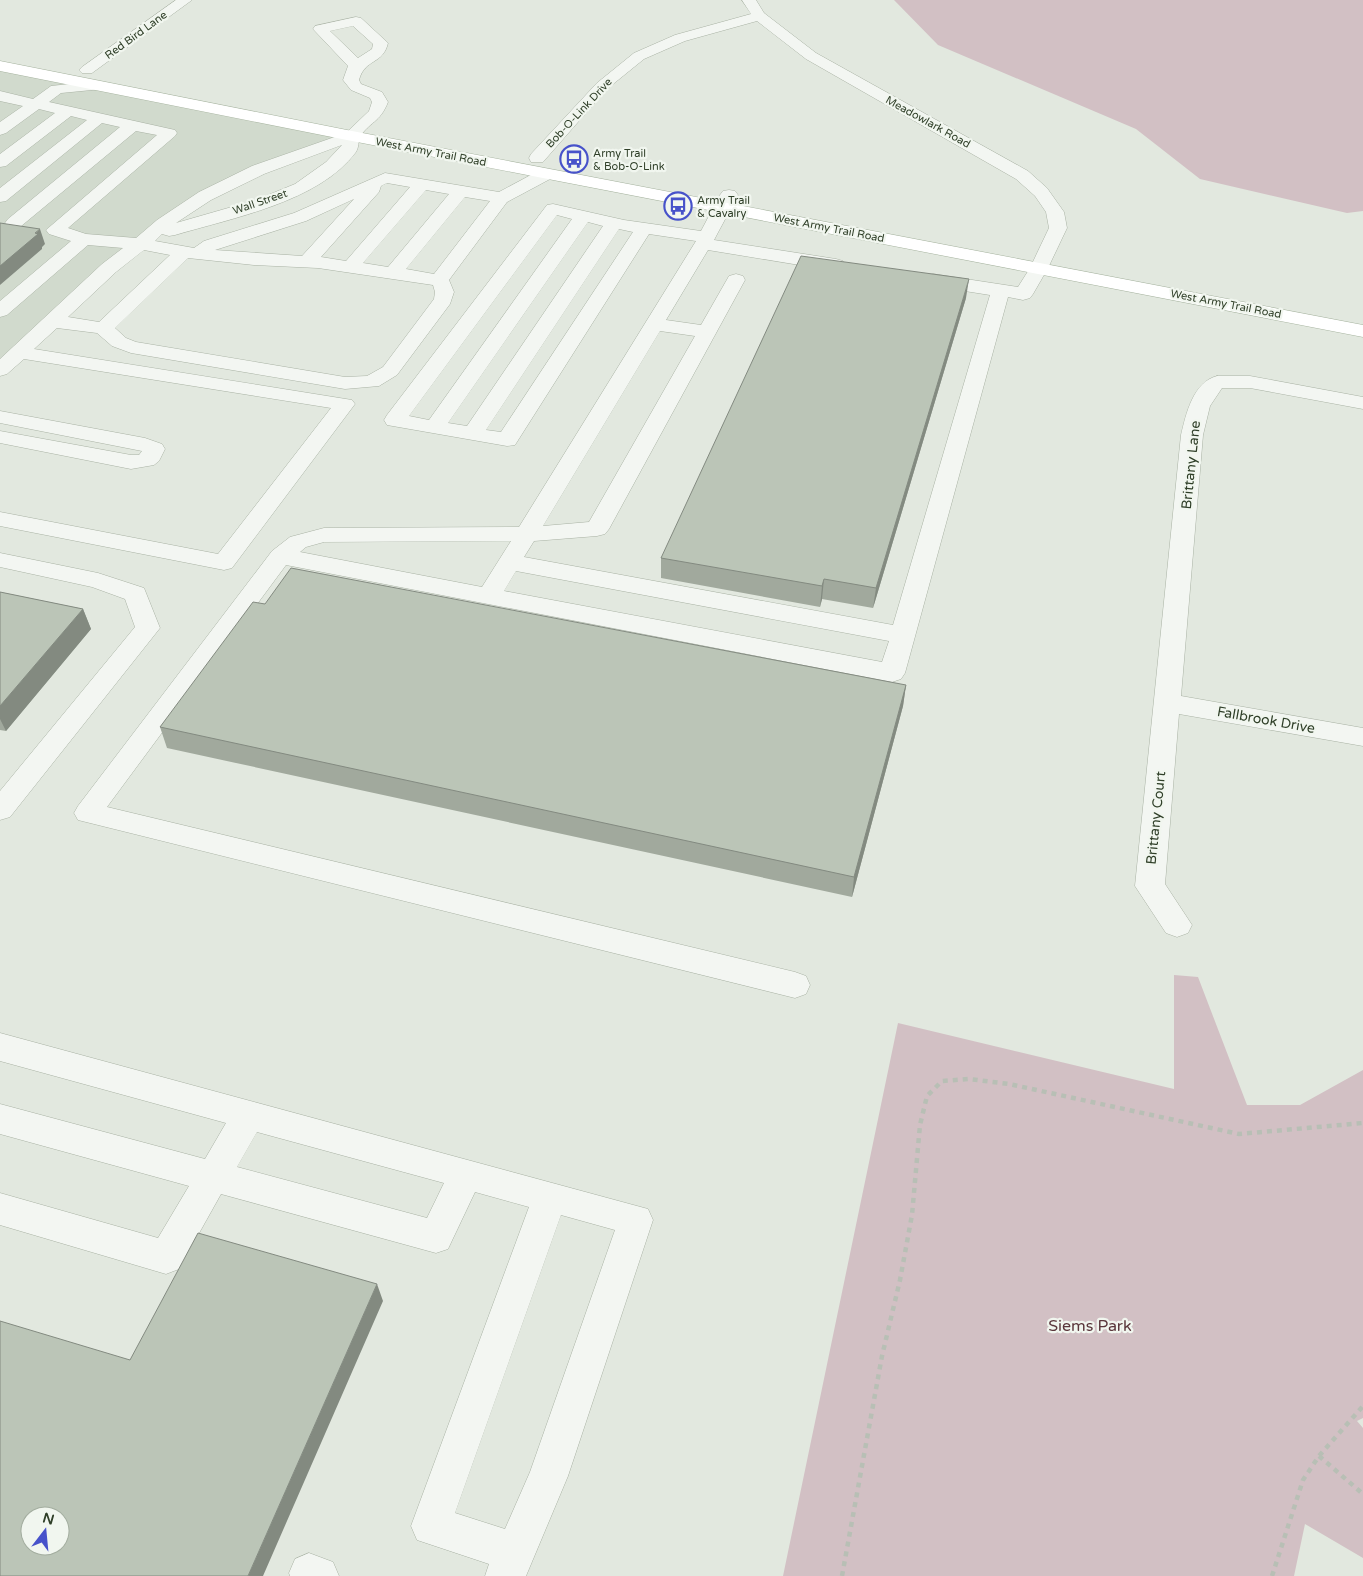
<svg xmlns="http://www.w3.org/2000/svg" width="1363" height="1576" font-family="'Varela Round',sans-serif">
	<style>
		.built { fill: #d1dacd }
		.green { fill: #d2c0c4 }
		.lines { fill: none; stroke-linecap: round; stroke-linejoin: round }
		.minor-casing { stroke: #a9b2a4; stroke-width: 1 }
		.major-casing { stroke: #a6b39f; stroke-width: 1 }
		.path { stroke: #b8bfb5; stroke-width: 4.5; stroke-dasharray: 5 5; stroke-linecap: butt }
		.minor { fill: #f3f6f2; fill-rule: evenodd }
		.major { fill: #fff; fill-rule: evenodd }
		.wall { fill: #a1a99d }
		.shaded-wall { fill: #838a80 }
		.building { fill: #bbc5b7; stroke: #838a80; fill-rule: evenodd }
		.labels { text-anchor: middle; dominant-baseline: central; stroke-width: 4.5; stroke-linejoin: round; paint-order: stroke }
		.far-street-label { font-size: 11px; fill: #2f3f28; stroke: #f1f6ef }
		.far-poi-label { font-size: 11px; fill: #2f3f28; stroke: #f1f6ef; text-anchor: start }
		.street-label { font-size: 14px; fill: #2f3f28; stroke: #f1f6ef }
		.near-park-label { font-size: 16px; fill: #5a363b; stroke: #f1f6ef }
	</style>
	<rect width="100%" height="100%" fill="#e2e8df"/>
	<path class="built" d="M0,71L337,137L211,186L0,360Z"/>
	<path class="green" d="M894,0H1363V211L1347,213L1200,179L1136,129L938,45Z
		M1174,975L1198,977L1247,1105H1300L1363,1070V1418L1357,1421L1363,1428V1558L1305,1524L1294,1576H783L898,1023L1174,1089Z"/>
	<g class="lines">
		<g class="minor-casing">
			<path id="minor" d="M176,0H192L92,73H82L79,70L82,67Z
				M742,0H756L764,13L816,53L1028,171L1047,188L1064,212L1067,228L1048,268L1033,294L1030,298L1023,300L1008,297L905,673L901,679L892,682L286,565L107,807L795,972L806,976L810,985L806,994L795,998L78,820L74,813L78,806L272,551L290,537L324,528L519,527L696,241L649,234L515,445L507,446L387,425L384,420L387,415L547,205L553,204L624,220L701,231L720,195L723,191L729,190L735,191L738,195L714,240L836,259L843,261L845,265L843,269L836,271L708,250L666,320L701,325L729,276L736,274L743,276L745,280L609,529L605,534L597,536L534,541L524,557L893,625L990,295L933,286L926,284L924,280L926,276L933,274L1018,287L1030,268L1049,228L1046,212L1035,196L1016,179L806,59L757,21L685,41L644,59L607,89L543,162H531L529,158L531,154L597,83L634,53L675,35L751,14ZM557,215L572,219L429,420L409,416ZM588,222L603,226L467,426L448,423ZM619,229L633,232L501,432L486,430ZM660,331L695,336L589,522L543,526ZM511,541L482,587L300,552L306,547L324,542ZM516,571L889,641L882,662L504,591Z
				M356,17L361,18L388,43C383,65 365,58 359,80L361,84L382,92L388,102C380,123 369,122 360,137C358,142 359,147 356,152C319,202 232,218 175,235L169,236L162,234L155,241L194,248L204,241L294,213L385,173L499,192L540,170H552L555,174L552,178L507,202L449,280L454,292L450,304L397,375L379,386L345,389L131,353L112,346L97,333L57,328L34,349L352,400L355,404L232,568L224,570L0,526V512L218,554L331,408L24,359L7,374L0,376V359L102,264L123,248L88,245L7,315L0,317V301L71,241L49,234L46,230L157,135L136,131L20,227L14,228L8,227L5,223L8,219L120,127L102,123L6,201L0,202V188L87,120L71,116L6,166L0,167V154L55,113L39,109L6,133L0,135V122L23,106L0,101V91L33,99L51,86L97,81L102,83L105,86L102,89L61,93L49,102L175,130L177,133L175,136L68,228L86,234L136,238L157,220L199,192L252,166L346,133L369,111L372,102L370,98L351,90L343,80L348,66L313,29L315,26ZM353,26L373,44L372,49L358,58L330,31ZM342,145L326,162L295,184L256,200L176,223L211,200L264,174ZM387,183L410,187L346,261L321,257L379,192L381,186ZM426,190L449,194L388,267L363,263ZM465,197L490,201L434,274L406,269ZM354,199L302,256L215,250L306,221ZM144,250L170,255L99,322L68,317L116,272ZM188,258L254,265L318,268L433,285L435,292L434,299L383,367L367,376L345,377L136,342L126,338L115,328Z
				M1217,376H1250L1363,397V409L1250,388H1222L1210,406L1203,435L1181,696L1363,728V746L1179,714L1165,884L1192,925L1188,933L1177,937L1166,933L1135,886L1181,435C1186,414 1193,382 1217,376Z
				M0,411L145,438L162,444L165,449L159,461L154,465L131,469L0,443V431L131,455H139L142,451L0,423Z
				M0,553L98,573L144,588L160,628L10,817L0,820V791L135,627L125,599L92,587L0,567Z
				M0,1033L648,1209L653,1220L568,1476L526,1576H485L489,1564L417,1540L411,1526L529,1207L475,1192L448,1249L436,1253L221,1194L179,1269L166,1274L0,1225V1193L158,1238L189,1186L0,1134V1104L205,1159L226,1123L0,1061ZM257,1132L444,1183L427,1218L237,1167ZM561,1215L615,1230L530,1472L505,1529L455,1513Z
				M309,1553L333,1562L339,1576H290L289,1573L295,1559Z"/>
		</g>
		<g class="major-casing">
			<path id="major" d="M0,61L352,131L1363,325V337L352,141L0,71Z"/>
		</g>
		<path class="path" d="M1319,1456L1363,1494
			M842,1576L882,1356L900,1280L912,1215L920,1125L927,1096L942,1081L969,1079L1009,1084L1239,1134L1363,1123
			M1272,1576L1303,1480L1319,1456L1363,1406"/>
		<use href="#minor" class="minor"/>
		<use href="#major" class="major"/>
	</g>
	<path class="wall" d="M966,298L873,608L822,599L820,607L661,578V558Z
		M0,592L83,609L91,629L6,731L0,730Z
		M265,604L906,685L903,706L852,897L167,748L160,727Z"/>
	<path class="shaded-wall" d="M40,229L45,244L42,247V249L0,285V266Z
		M969,279L966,298L873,608L876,588Z
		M824,579L822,599L820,607L822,586Z
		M83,609L91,629L6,731L0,719V706Z
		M906,685L903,706L852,897L854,877Z
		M377,1284L383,1301L263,1576H248Z"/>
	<path class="building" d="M0,223L40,229L35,233L38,234L0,266Z
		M801,256L969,279L876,588L824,579L822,586L661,558Z
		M291,568L906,685L854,877L160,727L253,602L265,604Z
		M0,592L83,609L0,706Z
		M198,1233L377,1284L248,1576H0V1321L130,1360ZM30,1516H60V1546H30Z"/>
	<defs>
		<g id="bus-ring" transform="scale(1.4375)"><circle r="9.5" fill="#f1f6ef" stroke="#4752ca" stroke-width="1.5"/><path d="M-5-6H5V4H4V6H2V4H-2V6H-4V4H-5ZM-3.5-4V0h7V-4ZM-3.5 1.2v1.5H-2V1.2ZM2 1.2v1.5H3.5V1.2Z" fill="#4752ca"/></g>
	</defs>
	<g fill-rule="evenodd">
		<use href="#bus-ring" x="574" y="159"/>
		<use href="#bus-ring" x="678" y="206"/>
	</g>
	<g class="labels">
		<g class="far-street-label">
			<text transform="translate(136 35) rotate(-36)">Red Bird Lane</text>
			<text transform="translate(579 113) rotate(-47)">Bob-O-Link Drive</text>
			<text transform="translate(928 122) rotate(29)">Meadowlark Road</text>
			<text transform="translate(431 152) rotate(11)">West Army Trail Road</text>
			<text transform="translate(260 202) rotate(-19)">Wall Street</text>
			<text transform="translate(829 228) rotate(11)">West Army Trail Road</text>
			<text transform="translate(1226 304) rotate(11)">West Army Trail Road</text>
		</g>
		<g class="far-poi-label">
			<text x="593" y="153">Army Trail<tspan x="593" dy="13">&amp; Bob-O-Link</tspan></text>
			<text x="697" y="200">Army Trail<tspan x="697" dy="13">&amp; Cavalry</tspan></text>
		</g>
		<g class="street-label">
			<text transform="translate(1191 465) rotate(-84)">Brittany Lane</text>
			<text transform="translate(1266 720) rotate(10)">Fallbrook Drive</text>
			<text transform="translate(1156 818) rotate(-84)">Brittany Court</text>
		</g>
		<g class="near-park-label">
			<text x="1090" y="1326">Siems Park</text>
		</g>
	</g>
	<g transform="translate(45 1531) rotate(16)"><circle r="24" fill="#f1f6ef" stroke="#a3ad9f"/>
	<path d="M0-4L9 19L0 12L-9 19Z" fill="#4752ca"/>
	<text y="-8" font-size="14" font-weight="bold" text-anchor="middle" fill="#2f3f28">N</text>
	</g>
</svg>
